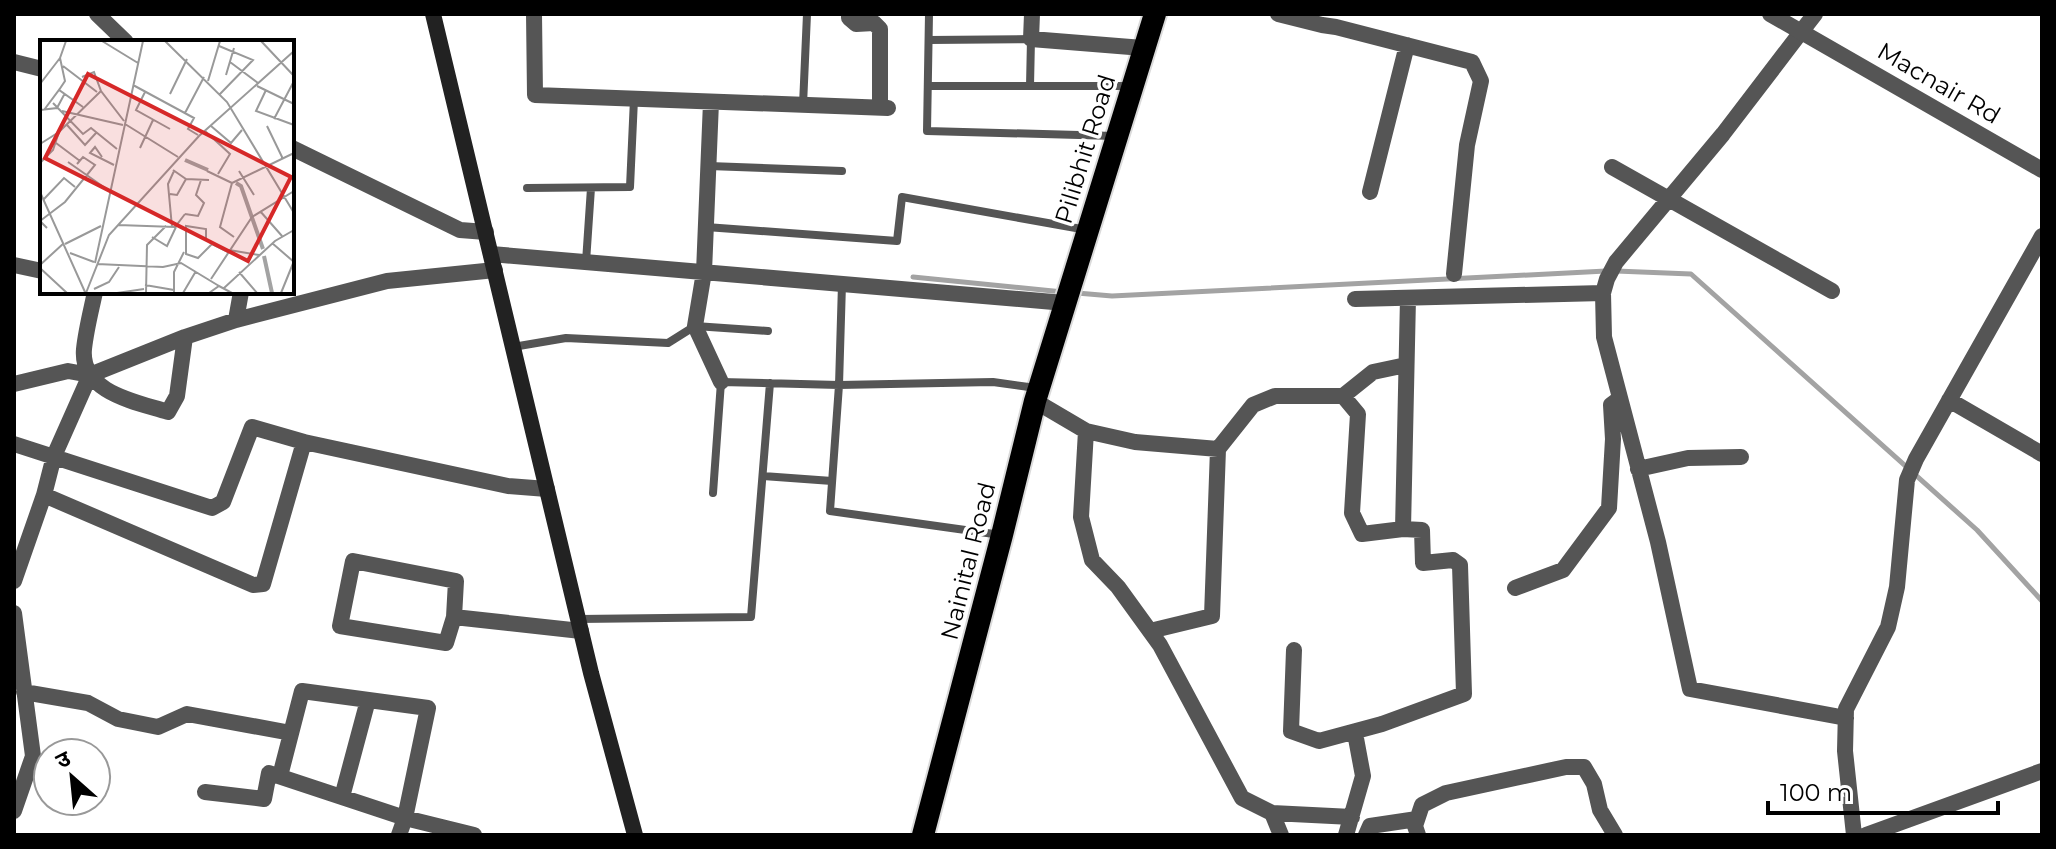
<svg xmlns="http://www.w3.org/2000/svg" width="2056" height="849" font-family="Montserrat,'Noto Sans Devanagari',sans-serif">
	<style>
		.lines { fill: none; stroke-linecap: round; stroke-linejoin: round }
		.stream { stroke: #a3a3a3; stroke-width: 5 }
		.trunk-casing { stroke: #dbdbdb; stroke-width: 26 }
		.service { stroke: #555; stroke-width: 8 }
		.minor { stroke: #555; stroke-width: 16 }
		.tertiary { stroke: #555; stroke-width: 16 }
		.secondary { stroke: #222; stroke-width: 16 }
		.trunk { stroke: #000; stroke-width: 22 }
		.labels { text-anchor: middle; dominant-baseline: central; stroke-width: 7; stroke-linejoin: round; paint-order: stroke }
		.street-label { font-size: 24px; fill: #000; stroke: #fff }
		.inset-river { fill: none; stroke: #a3a3a3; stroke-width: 4 }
		.inset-road { fill: none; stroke: #999; stroke-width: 2 }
		.view { fill: #d62828; fill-opacity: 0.15; stroke: #d62828; stroke-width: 4 }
		.inset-edge { fill: none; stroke: #000; stroke-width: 4 }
	</style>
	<rect width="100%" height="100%" fill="#fff"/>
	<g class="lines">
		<path class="stream" d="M1616,271L1691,274L1977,530L2042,601
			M913,277L1063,292
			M1077,293L1112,296L1606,271"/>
		<g class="trunk-casing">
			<path id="trunk" d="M923,835L1002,535L1035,401L1155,14"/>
		</g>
		<path class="service" d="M929,14L927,131L1115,136
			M929,40L1031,39L1030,86
			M928,86H1131
			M803,105L807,14
			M709,166L842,171
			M527,188L630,187L634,99
			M706,227L897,241L902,197L1087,230
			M586,262L591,188
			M842,284L839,385L830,511L1001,535
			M513,347L566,338L668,343L695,326L768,331
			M763,476L832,481
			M713,493L721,382L839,385L993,382L1036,388
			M579,619L751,617L770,383"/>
		<path class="minor" d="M97,14L126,42
			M534,14L535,95L888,108
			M849,14V18L856,24L874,23L880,29V108
			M1032,14L1031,39L1143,48
			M1278,14L1322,25L1336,27L1472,62L1481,81L1467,145L1454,274
			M1801,32L1723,134L1616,262L1607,279L1603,293L1604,337L1658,542L1690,689L1846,718
			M14,62L42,69
			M711,102L704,272L695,326L721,382
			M292,148L460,230L486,232
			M1612,167L1832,291
			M1370,192L1407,45
			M491,254L1065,303
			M14,265L42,271
			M95,292C91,311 86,330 84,349C80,393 137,402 168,412L177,396L185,337
			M1355,299L1603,293
			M236,320L241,292
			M14,384L68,371L90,375L185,337L236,320L387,281L495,270
			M1949,400L2042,454
			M1035,401L1086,431L1135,442L1218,449L1253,405L1275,396H1343L1373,372L1406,365
			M1086,431L1081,517L1092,560L1118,587L1160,645L1242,798L1272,813L1281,835
			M14,444L212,508L223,502L252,427L304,442L508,486L547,489
			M1638,469L1688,458L1741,457
			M44,495L253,585L263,584L304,442
			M1403,529L1408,298
			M14,581L44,495L54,456L90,375
			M1515,588L1563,570L1609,508L1613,439L1611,405L1619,399
			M14,613L33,756L14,811
			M454,617L456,581L353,561L340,626L446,643L454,617L581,631
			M1150,631L1212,616L1218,449
			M1294,650L1291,731L1319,741L1382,724L1464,694L1460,565L1453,560L1423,563L1422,530L1403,529L1362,534L1352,513L1358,414L1343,396
			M24,692L88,703L118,719L158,727L187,714L291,733
			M280,776L302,691L428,708L405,818L399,835
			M205,792L264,799L269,773L405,818L474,835
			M342,797L368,700
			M1272,813L1352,817
			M1346,835L1363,776L1355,733
			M1366,835L1370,826L1417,819
			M1418,835L1415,826L1422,805L1446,793L1566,767H1584L1594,784L1600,810L1615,835
			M1854,835L1845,751L1846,709L1888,627L1897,587L1907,480L1916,459L2042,236
			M1866,835L2042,771"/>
		<path class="tertiary" d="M1770,14L2042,170
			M1801,32L1815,14"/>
		<path class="secondary" d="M433,14L591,673L635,835"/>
		<use href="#trunk" class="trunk"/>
	</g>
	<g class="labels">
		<g class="street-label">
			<text transform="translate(1939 83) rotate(30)">Macnair Rd</text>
			<text transform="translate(1085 149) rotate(-73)">Pilibhit Road</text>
			<text transform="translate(968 561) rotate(-76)">Nainital Road</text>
		</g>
	</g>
	<g transform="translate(40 40)">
		<rect width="254" height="254" fill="#fff"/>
		<path class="inset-river" d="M145,120L168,130M196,143L201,146L223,209M224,216L232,253"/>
		<path class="inset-road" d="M62,1L98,23M125,1L187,62L254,173M221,1L254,36M179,6L213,20L180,54M190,22L218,43M23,26L57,52M186,35L194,8M42,37L54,32L61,51L84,81M168,41L180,1M0,44L20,18M93,45L154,78L148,89L158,95M217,46L254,64M19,50L25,41L20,18L26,1M226,50L216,71L254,85M105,52L96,70L130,89M130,54L147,19M13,63L43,94L51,88L77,109M0,70L17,68L25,53M4,70L19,50L43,67M22,71L83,85M145,73L164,37M234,79L254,41M85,84L138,117M27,85L45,105L56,93M171,86L191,103L202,90M227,86L243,119M165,91L190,114L178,134M16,103L40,121M0,104L19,92L61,51M100,108L113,80M62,117L55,107L50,113L74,125M28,122L68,150M0,123L13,110L19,92M133,130L146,139L169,140M167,131L192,143M199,131L214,155M0,152L45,252M130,154L137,155L146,139M4,159L24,138L35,147M220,171L242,196M145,174L158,176L164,163L156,155L161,140M78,185L135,187L145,174M132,187L128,144L134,131M7,188L0,181L25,162L55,125L43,117L37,124M112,197L127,206L136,187M194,197L180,187L192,143L254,113M232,203L254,222M25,204L61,186M172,204L166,199V189L146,186V214L158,218L172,204L188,212M189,210L219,215M30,213L54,222M55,223L103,1M57,224L123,227L141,223L179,246M0,225L24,203M0,228L27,253M199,232L217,253M171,239L212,177L254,151M105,245L134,250M184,248L235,201L254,190M54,249L69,242L79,227M46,253L69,195L159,96L254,11M77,253L104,249M106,253L107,205L126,186M134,253V232L144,212M143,253L156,231M169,253L179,246L192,253M241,253L254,221"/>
		<path class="view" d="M48,34L251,137L208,221L5,118Z"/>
		<rect width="254" height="254" class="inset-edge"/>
	</g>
	<rect width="2056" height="849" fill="none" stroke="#000000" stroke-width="32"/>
	<g transform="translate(72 777) rotate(333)"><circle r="38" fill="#ffffff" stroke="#999999" stroke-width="2"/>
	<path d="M0-6L14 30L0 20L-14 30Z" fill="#000000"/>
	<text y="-12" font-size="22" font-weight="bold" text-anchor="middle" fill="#000000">उ</text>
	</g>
	<path d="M1768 801v12h230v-12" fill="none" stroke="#000000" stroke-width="4"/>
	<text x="1780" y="801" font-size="24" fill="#000000" stroke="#ffffff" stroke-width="6" paint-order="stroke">100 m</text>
</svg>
